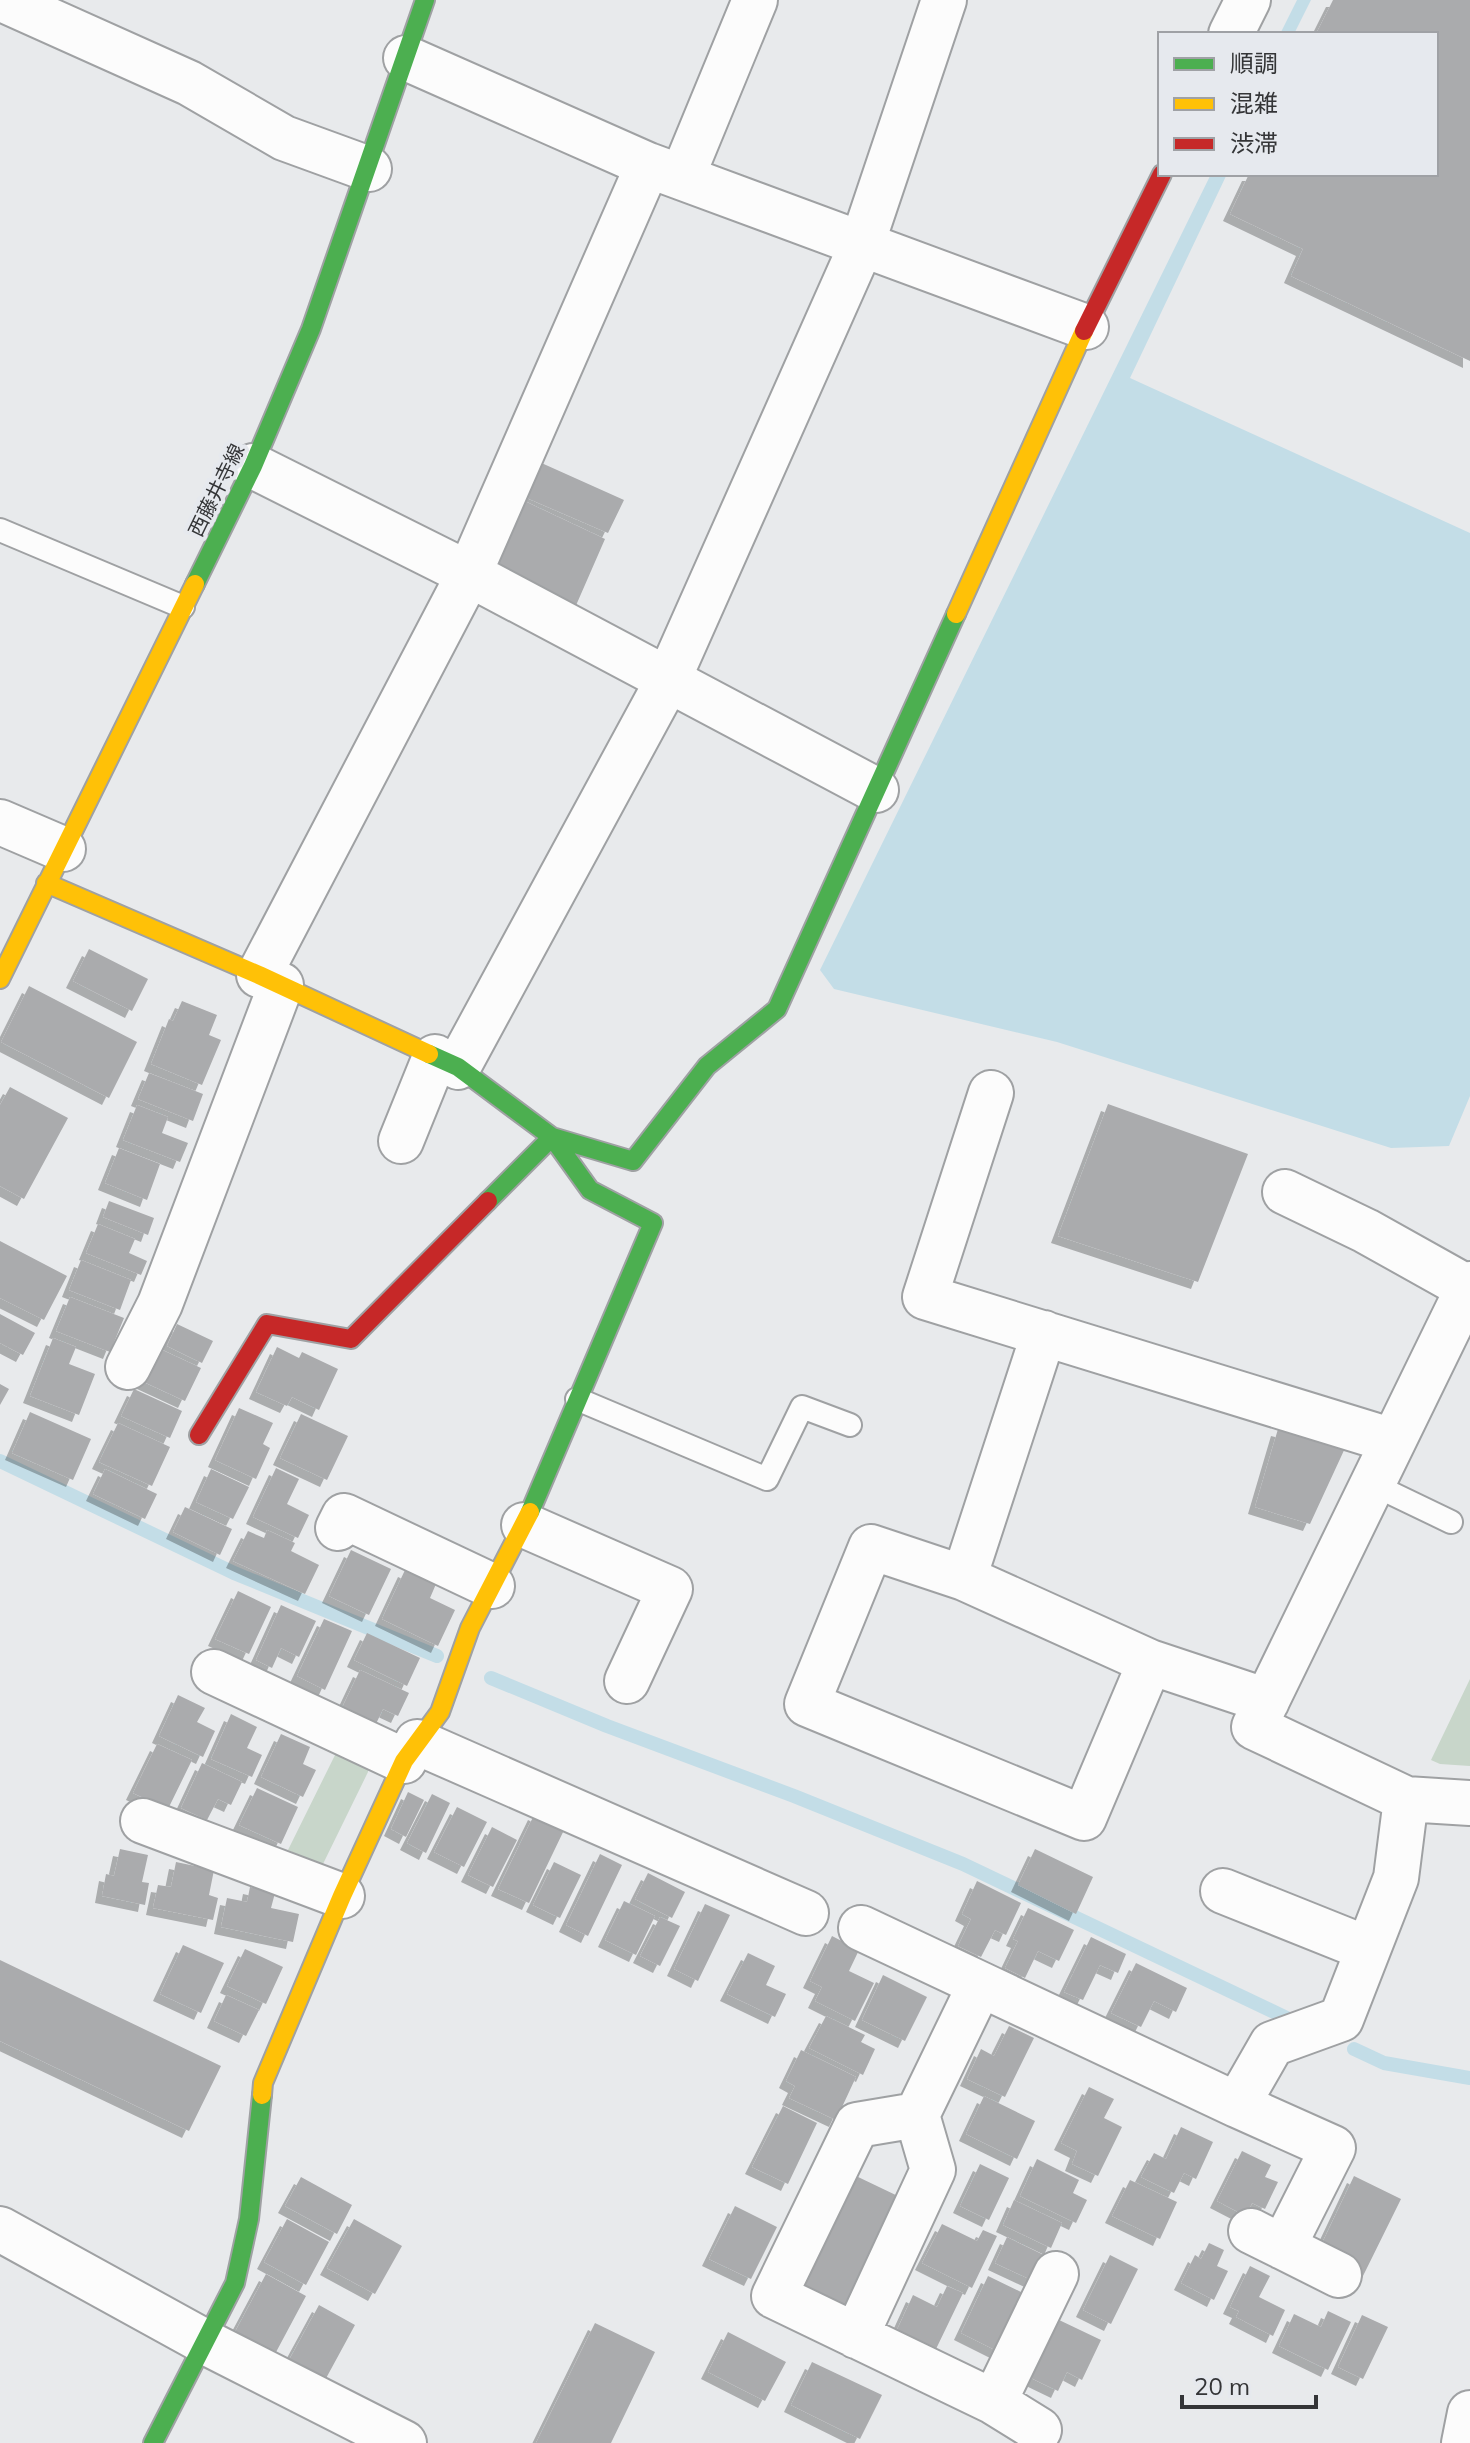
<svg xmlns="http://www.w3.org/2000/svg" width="1470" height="2443" font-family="Mulish,'Noto Sans JP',sans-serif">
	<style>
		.green { fill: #c8d6ca }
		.water { fill: #c3dde7 }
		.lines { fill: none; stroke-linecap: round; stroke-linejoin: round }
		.stream { stroke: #c3dde7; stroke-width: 14 }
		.building { fill: #aaabad; filter: url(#shadow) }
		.lane-casing { stroke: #9fa1a3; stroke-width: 26 }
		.street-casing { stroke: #9fa1a3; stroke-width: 48 }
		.fast-casing { stroke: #9fa1a3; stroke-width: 22 }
		.slow-casing { stroke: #9fa1a3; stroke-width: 22 }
		.jam-casing { stroke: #9fa1a3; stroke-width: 22 }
		.lane { stroke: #fcfcfc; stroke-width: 22 }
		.street { stroke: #fcfcfc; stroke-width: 44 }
		.fast { stroke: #4caf50; stroke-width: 18 }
		.slow { stroke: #ffc107; stroke-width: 18 }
		.jam { stroke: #c62828; stroke-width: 18 }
		.labels { text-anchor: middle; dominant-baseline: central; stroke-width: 8; stroke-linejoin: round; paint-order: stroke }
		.street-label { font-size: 20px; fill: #343537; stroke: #e6e9ee }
	</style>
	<defs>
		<filter id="shadow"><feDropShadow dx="-7" dy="7" stdDeviation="0" flood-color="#0004"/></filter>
	</defs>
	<rect width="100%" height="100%" fill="#e8eaec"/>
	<path class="green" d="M1470,1679V1766L1440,1764L1431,1760Z
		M339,1747L369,1759L368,1772L322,1866L288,1850Z"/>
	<path class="water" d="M1297,0H1311L1294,34H1280Z
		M1211,174H1227L1130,378L1470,533V1096L1449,1146L1391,1148L1057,1042L834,989L820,970Z"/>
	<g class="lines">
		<path class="stream" d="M0,1461L234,1573L437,1656
			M491,1678L607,1726L794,1796L963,1864L1293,2021
			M1354,2049L1384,2063L1470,2078"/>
	</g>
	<path class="building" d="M1333,0H1470V361L1291,276L1303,249L1230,214L1249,174H1436V34H1316Z
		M537,461L624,500L608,533L520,495Z
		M520,499L605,539L574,610L487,566Z
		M89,949L148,979L132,1011L73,981Z
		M29,986L137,1042L109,1098L1,1042Z
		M182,1001L217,1015L209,1035L221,1040L202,1085L151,1064L169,1019L173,1021Z
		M149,1073L203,1094L193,1121L138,1099Z
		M10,1087L68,1118L24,1199L0,1186V1105Z
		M1108,1104L1248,1154L1198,1282L1058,1236Z
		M137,1105L168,1117L162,1133L188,1143L180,1162L123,1140Z
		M119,1148L160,1164L147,1200L105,1183Z
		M109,1201L154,1218L148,1235L103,1217Z
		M98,1224L135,1239L129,1253L147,1261L141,1275L86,1253Z
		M0,1241L67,1276L44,1320L0,1298Z
		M81,1260L131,1280L120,1310L69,1290Z
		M70,1297L124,1318L110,1352L56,1331Z
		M0,1314L35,1333L23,1355L0,1343Z
		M177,1324L213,1341L202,1363L167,1346Z
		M53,1338L76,1347L69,1364L95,1374L79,1415L30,1396Z
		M277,1347L299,1358L302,1352L338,1369L319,1410L292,1397L287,1406L256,1392Z
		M160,1349L201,1368L185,1401L144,1382Z
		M0,1384L9,1389L0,1405Z
		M134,1389L182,1411L170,1438L121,1416Z
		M239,1408L273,1423L263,1444L270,1448L256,1479L215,1460Z
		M30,1412L91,1439L73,1480L12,1453Z
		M301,1414L348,1436L327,1480L280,1458Z
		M118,1423L170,1447L152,1486L99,1462Z
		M1278,1429L1346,1446L1310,1524L1255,1507Z
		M276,1468L299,1479L287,1504L309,1515L298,1538L253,1517Z
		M105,1469L157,1494L145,1519L93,1494Z
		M211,1469L249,1487L233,1519L196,1502Z
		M185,1507L232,1529L220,1555L173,1532Z
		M267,1530L295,1543L291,1551L319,1565L305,1594L233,1561L248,1531L264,1538Z
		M351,1550L391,1569L369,1615L329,1596Z
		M405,1570L436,1584L430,1598L455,1610L438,1646L382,1619Z
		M238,1591L271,1607L249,1654L215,1639Z
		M281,1605L316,1621L299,1657L281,1648L272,1668L256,1660Z
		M324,1619L352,1631L325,1690L297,1676Z
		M367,1633L420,1658L407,1686L354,1660Z
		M360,1670L409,1693L398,1716L383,1709L375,1726L341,1710Z
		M178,1695L205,1708L197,1722L215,1731L203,1757L159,1736Z
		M231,1714L257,1727L247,1748L262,1755L252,1777L211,1759Z
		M281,1734L310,1747L303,1764L316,1770L303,1797L261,1777Z
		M157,1744L192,1760L168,1809L133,1793Z
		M202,1763L242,1782L231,1805L218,1799L207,1820L181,1808Z
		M257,1788L298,1807L281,1844L239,1825Z
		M408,1792L424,1800L406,1837L391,1829Z
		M432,1794L450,1803L426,1853L407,1843Z
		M457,1807L487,1822L464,1867L434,1852Z
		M535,1813L565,1828L529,1903L498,1889Z
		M492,1827L517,1840L493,1887L468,1875Z
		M120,1849L148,1855L142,1882L149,1883L145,1905L102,1896L106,1874L114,1876Z
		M1035,1849L1093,1877L1076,1914L1018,1885Z
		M600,1854L622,1865L588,1936L566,1925Z
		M176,1862L214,1870L209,1895L218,1898L213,1920L153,1908L158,1885L171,1887Z
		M554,1862L581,1875L560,1918L533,1905Z
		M648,1873L685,1892L672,1918L635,1899Z
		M977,1881L1021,1903L1006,1935L995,1930L981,1957L958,1946L971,1919L962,1914Z
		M250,1887L275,1893L271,1908L299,1914L293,1942L221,1927L227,1898L247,1902Z
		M624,1901L655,1916L636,1955L605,1940Z
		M705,1904L730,1915L698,1981L674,1969Z
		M1028,1908L1074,1930L1059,1961L1038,1951L1025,1978L1005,1968L1018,1941L1013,1939Z
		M660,1917L680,1926L660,1966L640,1956Z
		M832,1936L859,1950L849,1971L874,1983L855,2021L815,2001L822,1987L810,1981Z
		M1091,1937L1126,1954L1118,1973L1100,1965L1083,2000L1064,1992Z
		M183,1945L224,1963L201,2013L160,1994Z
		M245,1949L283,1967L266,2004L227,1986Z
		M748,1953L775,1966L766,1985L786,1994L775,2017L727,1994Z
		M0,1960L221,2066L189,2131L0,2041Z
		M1136,1963L1187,1988L1176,2012L1154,2001L1141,2027L1111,2013Z
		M883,1975L927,1997L905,2041L862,2020Z
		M226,1995L259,2010L246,2036L214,2021Z
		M826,2016L865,2035L861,2042L875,2049L863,2075L809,2048Z
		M1009,2026L1034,2038L1005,2097L967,2079L981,2049L994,2056Z
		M801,2050L856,2077L836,2120L789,2098L795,2086L786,2081Z
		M1089,2087L1114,2099L1104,2118L1122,2127L1098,2176L1072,2164L1077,2151L1061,2143Z
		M984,2096L1035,2121L1017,2159L966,2134Z
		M783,2106L817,2123L788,2184L752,2167Z
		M1181,2127L1213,2142L1196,2179L1184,2173L1174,2193L1141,2177L1154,2153L1166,2159Z
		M1242,2151L1271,2165L1265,2177L1278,2182L1265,2209L1252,2203L1246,2216L1217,2201Z
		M1037,2159L1079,2180L1073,2193L1087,2200L1076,2223L1020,2196Z
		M980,2164L1009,2178L989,2220L960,2206Z
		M856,2176L902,2198L849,2309L802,2287Z
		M1354,2176L1401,2199L1362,2278L1316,2256Z
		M301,2177L352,2205L337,2234L285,2206Z
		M1130,2180L1177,2202L1160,2239L1112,2216Z
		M1014,2200L1062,2223L1051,2248L1003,2225Z
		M735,2206L777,2227L751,2279L709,2259Z
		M287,2219L329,2242L306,2285L264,2262Z
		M354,2219L402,2246L375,2294L327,2268Z
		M942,2224L977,2241L983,2230L997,2236L972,2288L922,2263Z
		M1007,2237L1052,2259L1040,2284L995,2263Z
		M1209,2243L1224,2250L1217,2266L1228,2271L1214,2300L1181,2283L1195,2255L1201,2259Z
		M1110,2255L1138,2269L1111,2324L1083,2310Z
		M1250,2266L1270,2276L1259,2297L1285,2310L1273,2336L1236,2317L1239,2311L1230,2307Z
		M266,2274L306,2296L275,2354L235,2332Z
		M988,2276L1025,2294L997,2351L961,2333Z
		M947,2286L963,2293L936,2349L897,2330L913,2295L937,2307Z
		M319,2305L355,2325L324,2382L288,2362Z
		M1328,2311L1351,2322L1328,2370L1279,2346L1294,2314L1321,2327Z
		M1362,2315L1388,2327L1363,2379L1338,2367Z
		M1057,2319L1101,2340L1082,2380L1067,2372L1058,2391L1029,2377Z
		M595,2323L655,2352L611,2443H536Z
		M728,2332L786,2362L765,2401L708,2372Z
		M812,2362L882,2395L860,2439L791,2405Z"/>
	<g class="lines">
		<g class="lane-casing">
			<path id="lane" d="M0,530L183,607
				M577,1399L767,1479L802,1407L850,1425
				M1372,1484L1451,1522"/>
		</g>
		<g class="street-casing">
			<path id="street" d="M4,0L189,83L284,138L369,169
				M1231,34L1248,0
				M406,58L648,165L1086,327
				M682,177L755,0
				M253,466L469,574L876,790
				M0,822L63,849
				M259,975L469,574L648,165
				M458,1067L668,680L862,244L944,0
				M991,1093L925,1297L1393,1441
				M401,1141L435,1057
				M1285,1192L1366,1231L1468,1288
				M1470,1284L1254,1727L1406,1799L1470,1803
				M128,1367L160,1304L281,985
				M524,1525L670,1589L627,1681
				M338,1528L344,1516L492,1586
				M964,1578L1150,1662L1084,1818L807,1704L871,1547L964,1578L1044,1333
				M1150,1662L1267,1701
				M214,1672L404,1761
				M417,1742L806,1913
				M143,1821L342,1896
				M1223,1891L1368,1949
				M861,1928L1237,2105L1272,2044L1341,2019L1396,1878L1406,1799
				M980,1985L917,2115L857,2125L774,2296L994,2402L1056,2274
				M1237,2105L1333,2148L1283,2247
				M0,2229L207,2343L404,2443
				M1251,2231L1339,2275
				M856,2336L933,2170L917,2115
				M994,2402L1039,2430
				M1464,2443L1470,2413"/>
		</g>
		<g class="fast-casing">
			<path id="fast" d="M195,584L253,466L311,329L425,0
				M429,1054L458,1067L552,1137L590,1190L653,1223L530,1512
				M488,1201L552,1137L633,1161L707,1066L777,1009L956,614
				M153,2443L235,2283L249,2219L262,2095"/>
		</g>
		<g class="slow-casing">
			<path id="slow" d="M956,614L1084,331
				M46,883L259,975L429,1054
				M0,979L195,584
				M262,2095L263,2083L342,1896L404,1761L440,1712L470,1628L530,1512"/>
		</g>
		<g class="jam-casing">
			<path id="jam" d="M1084,331L1162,174
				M199,1435L267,1324L351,1339L488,1201"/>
		</g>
		<use href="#lane" class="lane"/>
		<use href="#street" class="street"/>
		<use href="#fast" class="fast"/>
		<use href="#slow" class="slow"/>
		<use href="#jam" class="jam"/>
	</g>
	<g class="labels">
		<g class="street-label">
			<text transform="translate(216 490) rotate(-64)">西藤井寺線</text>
		</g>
	</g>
	<rect x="1158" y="32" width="280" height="144" fill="#e6e9ee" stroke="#9fa1a5" stroke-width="2"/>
	<rect x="1174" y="58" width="40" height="12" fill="#4caf50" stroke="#9fa1a5" stroke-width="2"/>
	<text x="1230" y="72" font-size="24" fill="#343537">順調</text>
	<rect x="1174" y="98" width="40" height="12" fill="#ffc107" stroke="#9fa1a5" stroke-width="2"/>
	<text x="1230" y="112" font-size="24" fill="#343537">混雑</text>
	<rect x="1174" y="138" width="40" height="12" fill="#c62828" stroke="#9fa1a5" stroke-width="2"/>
	<text x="1230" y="152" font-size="24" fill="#343537">渋滞</text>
	<path d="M1182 2395v12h134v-12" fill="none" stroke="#343537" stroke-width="4"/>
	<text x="1194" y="2395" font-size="24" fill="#343537" stroke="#e6e9ee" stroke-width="6" paint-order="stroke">20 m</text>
</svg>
